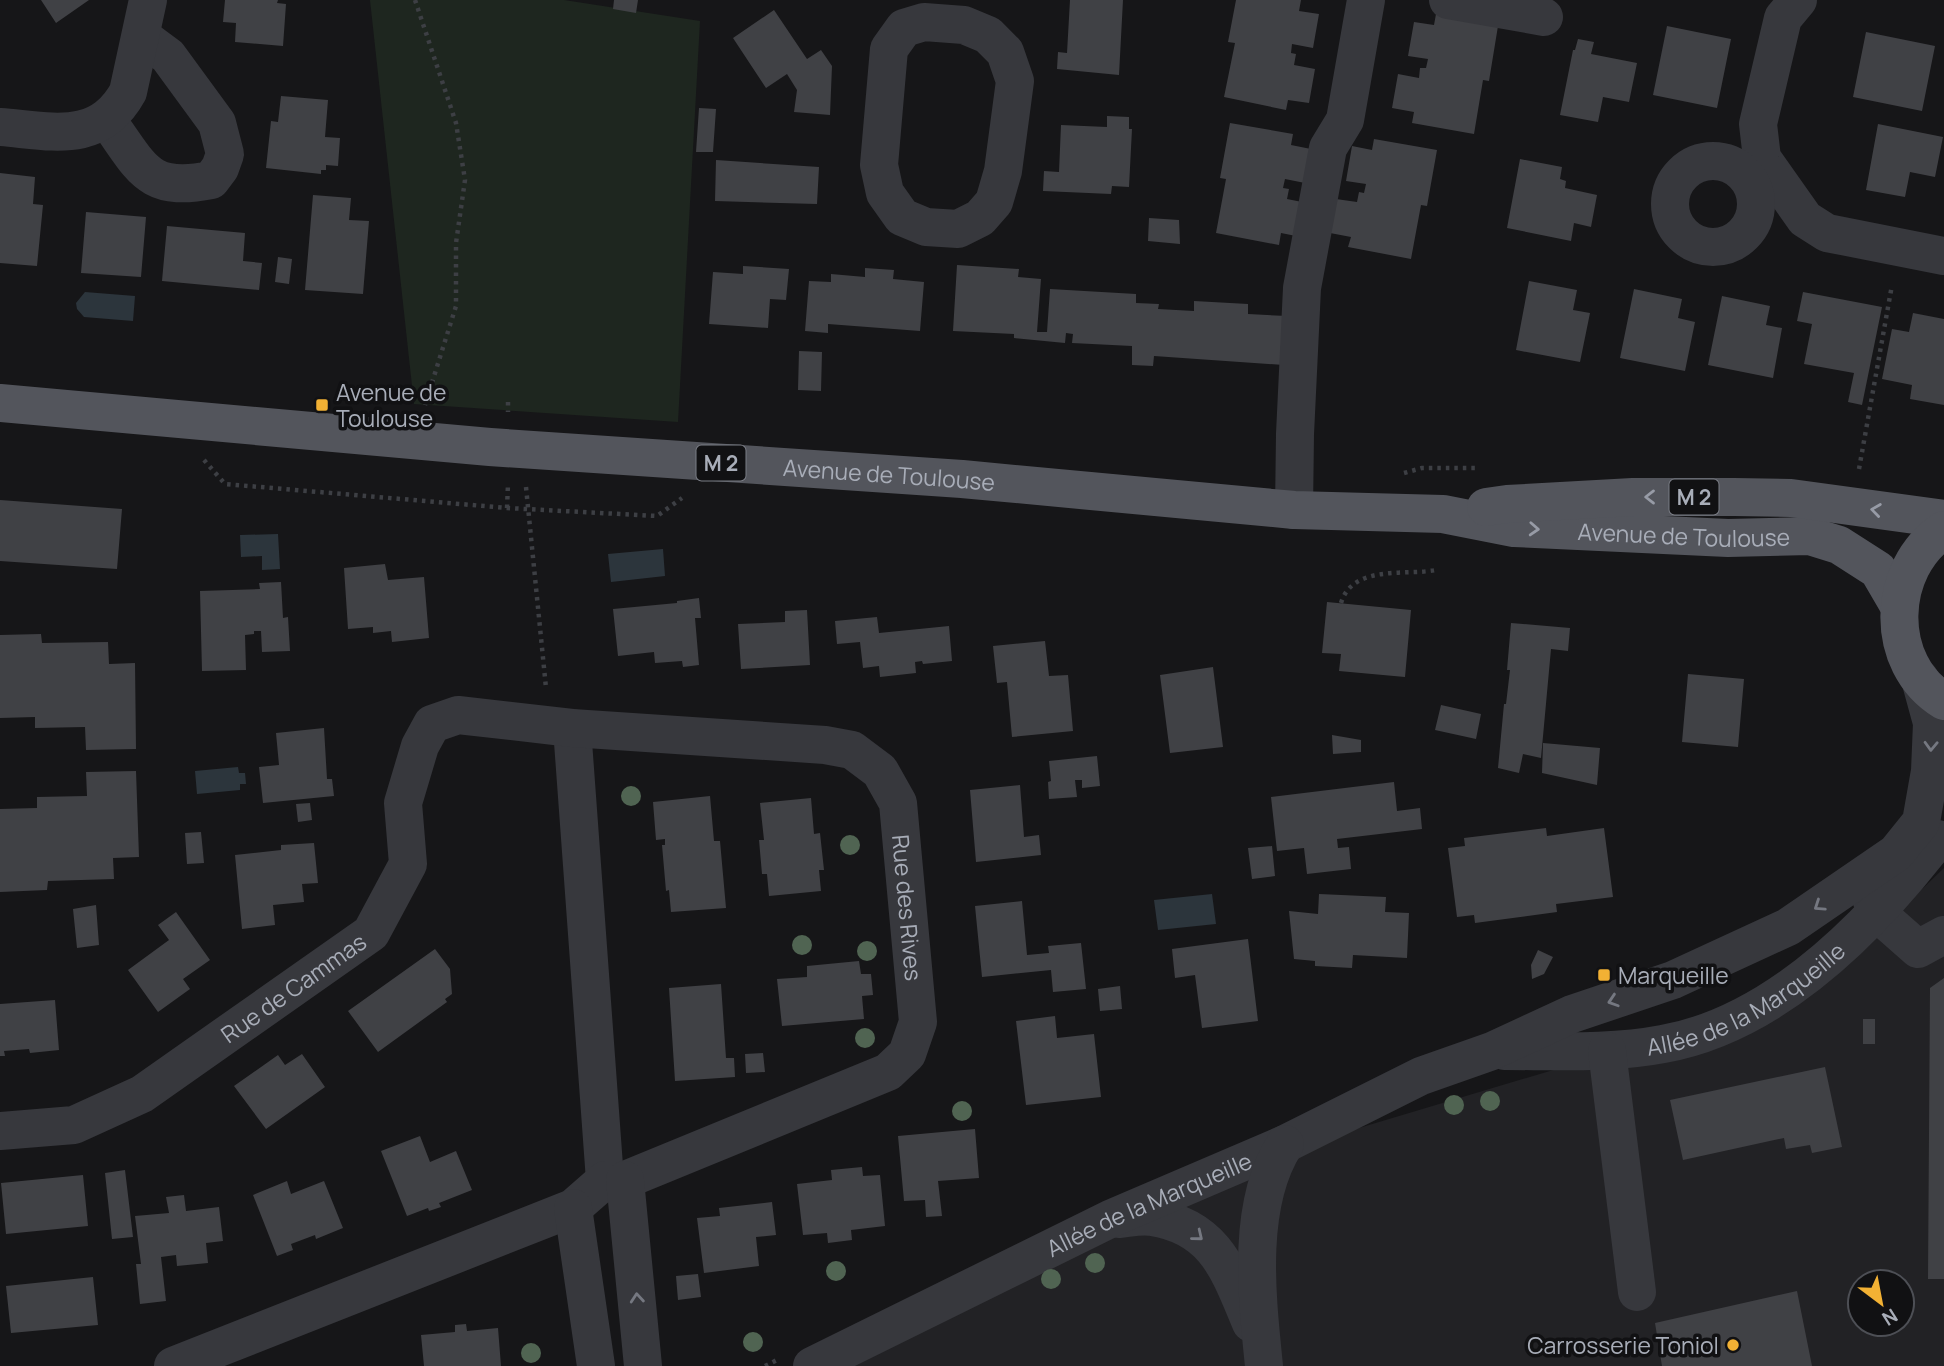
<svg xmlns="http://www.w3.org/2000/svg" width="1944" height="1366" font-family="Manrope,sans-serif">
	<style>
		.built { fill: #222225; fill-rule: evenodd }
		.green { fill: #1e261f }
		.water { fill: #2c353c }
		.building { fill: #404145 }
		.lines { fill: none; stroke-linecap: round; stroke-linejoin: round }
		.path { stroke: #3d3f44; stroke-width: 4.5; stroke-dasharray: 3.5 5; stroke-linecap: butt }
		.minor { stroke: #37383d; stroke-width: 38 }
		.major { stroke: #53555c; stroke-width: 38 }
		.tree { fill: #506452 }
		.oneway { stroke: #979ba6 }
		.oneway2 { stroke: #757881 }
		.poi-dot { fill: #f2b134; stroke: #111113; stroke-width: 2.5 }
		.labels { text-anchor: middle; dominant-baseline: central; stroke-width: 7; stroke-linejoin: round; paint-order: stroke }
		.shield { fill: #111113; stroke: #7b7e86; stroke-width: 2 }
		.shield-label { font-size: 21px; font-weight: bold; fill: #a8adb8 }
		.poi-label { font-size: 23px; fill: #a8adb8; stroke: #111113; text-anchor: start }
		.street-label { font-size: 23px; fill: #a8adb8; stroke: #111113 }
	</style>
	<rect width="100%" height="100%" fill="#161618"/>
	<path class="built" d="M1944,868V1366H830L1349,1131L1747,1012L1920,891ZM1860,1282H1902V1324H1860Z"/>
	<path class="green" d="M370,0H564L700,21L678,422L414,404Z"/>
	<path class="water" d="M85,292L135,296L133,321L84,317L77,309L76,303Z
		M278,534L280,569L262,570V556L241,557L240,535Z
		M663,549L665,576L611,582L608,554Z
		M238,767L239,773H245L246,784H240V790L197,794L195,771Z
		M1212,894L1216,924L1158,930L1154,900Z"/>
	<path class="building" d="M41,0H89L56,23Z
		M225,0H278L277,3L286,4L283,46L235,42L236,23L223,22Z
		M614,0H638L636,13L613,9Z
		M1070,0H1123L1119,75L1057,69L1058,52L1067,53Z
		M1236,0H1301L1299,11L1319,14L1313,48L1292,44L1291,53L1296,54L1294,65L1315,69L1309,103L1288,100L1286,110L1224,97L1235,43L1228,42Z
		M774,10L807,59L821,50L832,66L830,115L794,112L797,90L787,74L766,88L733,38Z
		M1436,14L1498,26L1489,81L1483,80L1474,134L1412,123L1414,112L1392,108L1398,74L1419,78L1420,68H1426L1428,59L1408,56L1414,22L1434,25Z
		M1667,26L1731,39L1717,108L1653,95Z
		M1866,32L1935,46L1922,111L1853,97Z
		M1578,39L1594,42L1591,54L1637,63L1629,102L1603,97L1598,122L1560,115L1573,50H1575Z
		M281,96L328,100L325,137L340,138L338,166L326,165V170H321V174L266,168L271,121L278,122Z
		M699,108L716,109L713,152H696Z
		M1107,116L1129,117V129H1132L1129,187L1112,186L1111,194L1043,191L1044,171L1059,172L1061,125L1107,127Z
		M1230,123L1293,134L1291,145L1311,149L1305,183L1285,179L1283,188L1289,189L1287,199L1307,203L1301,237L1281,233L1279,245L1216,233L1226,179L1220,178Z
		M1878,124L1943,137L1935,177L1910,172L1905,197L1866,190Z
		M1374,139L1437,150L1427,206L1421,205L1411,259L1348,247L1351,237L1330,233L1336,199L1357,202L1359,192L1364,193L1366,184L1346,181L1352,146L1372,150Z
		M1520,159L1562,167L1560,179L1566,181L1565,188L1597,195L1591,227L1574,223L1571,241L1507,228Z
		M716,160L819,167L817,204L715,201Z
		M0,173L35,177L33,204L43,205L37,266L0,263Z
		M313,195L351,198L349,220L369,221L363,294L305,290Z
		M86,212L146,217L141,277L81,273Z
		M1149,218L1179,220L1180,244L1148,241Z
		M167,226L245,233L243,261L262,263L259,290L162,281Z
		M278,257L292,259L289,284L275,282Z
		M957,265L1019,269L1018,277L1041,279L1037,332H1047L1050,289L1136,294V303L1159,304L1158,309L1194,311V301L1248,304V314L1287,316L1284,365L1154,356L1153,366L1132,365V346L1072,343L1073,334L1066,333L1065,343L1014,338V334L953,331Z
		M743,266L789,269L786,300L770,299L768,328L709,324L713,272L743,274Z
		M865,268L894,270L893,279L924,282L920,331L828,324V333L805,331L809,281L831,282V274L865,277Z
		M1529,281L1577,290L1573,310L1590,313L1580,362L1516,350Z
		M1634,289L1682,299L1678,318L1695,322L1685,371L1620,358Z
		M1803,292L1882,307L1862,405L1848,402L1854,373L1804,364L1812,324L1797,321Z
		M1722,296L1770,306L1766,325L1782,328L1773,378L1708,365Z
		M1913,313L1944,319V405L1910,399L1912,385L1882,379L1892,329L1909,332Z
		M799,351L822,352L821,391L798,390Z
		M0,500L122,509L117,569L0,561Z
		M385,564L388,580L424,577L429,638L392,642L391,631L373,633V627L348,629L344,568Z
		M281,582L283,618L288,617L290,651L262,652L261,631H254V634L245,635L246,670L202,671L200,591L260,589L259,583Z
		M699,598L701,618H695L699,665L683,667L682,661L655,663L654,652L618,656L613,609L677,603V601Z
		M1327,602L1411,610L1405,677L1339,671L1341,654L1322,653Z
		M807,610L810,665L741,669L738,624L785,622V611Z
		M877,617L879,633L949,626L952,661L923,664L922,661L915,662L916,673L880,677L879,666L863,668L860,642L837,644L835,621Z
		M1511,623L1570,628L1568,651L1551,649L1541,758L1523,754L1519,773L1498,768L1504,704H1506L1510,670H1507Z
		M41,634L42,643L108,642L109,664L135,663L136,749L86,750L85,727L35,728V717L0,718V635Z
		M1045,641L1049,676L1068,675L1073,731L1012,737L1007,682L997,683L993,646Z
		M1213,667L1223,747L1170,753L1160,675Z
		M1688,674L1744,679L1738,747L1682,742Z
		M1441,705L1481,714L1476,739L1435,730Z
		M324,728L327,779H332L334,796L263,803L259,767L279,765L276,733Z
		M1332,735L1361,740V752L1333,754Z
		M1543,743L1600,748L1597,785L1542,773Z
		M1097,756L1100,786L1082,788V780H1075L1077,797L1049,799L1048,782L1051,781L1049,761Z
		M136,771L139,857L113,858L114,879L48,881L47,890L0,892V809L37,808V797L87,796L86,772Z
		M1394,782L1397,811L1420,808L1422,829L1337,839L1338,848L1349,847L1351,869L1307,874L1304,848L1277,851L1271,797Z
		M1020,785L1024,837L1039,835L1041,855L976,862L970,790Z
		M710,796L714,841H720L726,908L671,912L669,890L666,891L662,845H665V839L656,840L653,802Z
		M811,798L814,834L820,833L824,870H819L821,891L769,896L767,874H762L759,840H764L760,803Z
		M310,803L312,820L298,822L296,804Z
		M1546,828L1547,836L1604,828L1613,897L1556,904L1557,912L1475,923L1474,915L1457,917L1448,848L1465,846L1464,838Z
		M201,832L204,863L187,864L185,833Z
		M314,843L318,883L302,884L304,902L273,905L275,925L242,929L235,855L281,850V845Z
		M1272,846L1275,876L1252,879L1248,848Z
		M1319,894L1386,897L1385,912L1409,913L1407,958L1353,955L1352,968L1315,966V961L1294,959L1289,911L1318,914Z
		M1022,901L1027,955L1049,953L1048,946L1081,943L1086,989L1053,992L1051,970L982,977L975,906Z
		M96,905L99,945L77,948L73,909Z
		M176,912L210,960L183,979L190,989L158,1012L128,970L169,940L158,925Z
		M1248,939L1258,1021L1202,1028L1195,975L1175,978L1172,949Z
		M435,949L450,969L452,994L445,999L447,1002L378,1052L348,1011Z
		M1538,950L1553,957L1544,974L1532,979L1531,965Z
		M859,961L861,974H871L873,995L862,996L864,1019L782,1026L777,979L807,977V966Z
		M1944,978V1279H1928L1930,988Z
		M721,984L726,1058H734L735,1077L675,1081L669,988Z
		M1120,986L1122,1009L1100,1011L1098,989Z
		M55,1000L59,1050L30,1053L29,1049L4,1051L5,1056H0V1004Z
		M1055,1016L1057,1038L1094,1034L1101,1097L1026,1105L1016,1021Z
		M1863,1019H1875V1044H1863Z
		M763,1053L765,1072L746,1073L745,1054Z
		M302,1054L325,1087L266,1129L234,1086L278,1055L285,1065Z
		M1825,1067L1842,1147L1812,1153L1810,1145L1786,1149L1784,1138L1683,1160L1670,1100Z
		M975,1129L979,1178L938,1181L942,1216L926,1217L925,1200L904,1201L898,1136Z
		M420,1136L430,1162L456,1151L472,1190L439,1203L441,1207L429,1211L428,1208L407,1216L381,1151Z
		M862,1167L863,1176L880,1175L885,1226L851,1230L852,1240L828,1243L827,1233L803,1235L797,1184L832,1180L831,1170Z
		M125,1170L133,1237L112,1239L105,1173Z
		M83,1175L88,1226L6,1234L1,1183Z
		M287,1181L291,1194L324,1181L343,1228L316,1239L315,1235L291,1244L293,1250L277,1256L253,1195Z
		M184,1195L186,1211L219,1207L223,1241L206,1243L208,1263L177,1266L176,1255L161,1257L166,1301L140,1304L136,1264H141L135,1216L169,1213L166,1197Z
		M772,1202L776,1235L756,1237L759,1266L704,1273L697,1218L720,1216L719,1208Z
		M698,1274L701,1297L678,1300L676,1276Z
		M93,1277L98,1325L11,1333L6,1286Z
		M1797,1291L1812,1366H1662L1655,1323Z
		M466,1324L467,1331L498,1328L501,1366H424L421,1335L455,1332V1325Z"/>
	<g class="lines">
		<path class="path" d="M415,0L456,123L465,180L456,243V306L425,405
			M508,402V412
			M204,460L225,484L507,508L657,516L682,498
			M1859,469L1892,285
			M1404,473L1422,468H1478
			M526,487L546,688
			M507,508L508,484
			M1341,603C1353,564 1405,576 1436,570
			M765,1366L777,1360"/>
		<g class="minor">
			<path d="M1448,0L1544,17"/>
			<path d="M1798,0L1783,18L1758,124L1762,158L1805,219L1827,233L1944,256"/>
			<path d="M924,22L964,25L988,35L1005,52L1015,81L1003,171L994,202L980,218L958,229L926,227L902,217L885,193L879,165L889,49L904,28Z"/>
			<path d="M107,120C142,167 146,193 211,180L220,168L225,154L217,123L168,56L141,36"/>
			<path d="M0,127C51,131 99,145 128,92L148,0"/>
			<circle cx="1713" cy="204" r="43"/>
			<path d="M1294,510L1295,434L1302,288L1328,148L1345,120L1366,0"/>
			<path d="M572,728L605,1180"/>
			<path d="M1868,890L1876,912L1918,949L1944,935"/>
			<path id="s1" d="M1504,1051C1557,1051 1611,1054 1663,1044C1776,1024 1871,926 1938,839"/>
			<path d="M1607,1051L1637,1292"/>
			<path id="s2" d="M0,1131L74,1125L142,1094L371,933L408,864L403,803L420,746L432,724L458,715L572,728L825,745L852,750L880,771L898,803L918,1022L907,1054L888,1072L625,1180H605L573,1208L173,1366"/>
			<path d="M625,1180L643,1366"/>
			<path d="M573,1208L596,1366"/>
			<path d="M1119,1219C1129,1218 1142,1215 1152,1217C1216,1227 1229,1271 1251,1323"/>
			<path id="s3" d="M812,1366L1110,1219L1285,1144L1421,1076L1492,1051L1572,1014L1673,980L1788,927L1896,853L1921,822L1930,771L1932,723L1920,679"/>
			<path d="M1264,1366C1257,1297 1246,1205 1285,1144"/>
		</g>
		<g class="major">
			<path id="s4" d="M0,403L490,447L962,479L1294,510L1443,514L1514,528L1728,538L1810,536L1839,545L1878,570L1899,606"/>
			<path d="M1486,507L1507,504L1633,497H1734L1791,498L1944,519"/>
			<path d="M1944,530C1886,568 1883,664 1944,701"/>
		</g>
	</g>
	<g class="tree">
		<circle cx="631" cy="796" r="10"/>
		<circle cx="850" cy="845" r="10"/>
		<circle cx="802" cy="945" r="10"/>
		<circle cx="867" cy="951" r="10"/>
		<circle cx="865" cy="1038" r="10"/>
		<circle cx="1490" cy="1101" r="10"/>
		<circle cx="1454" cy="1105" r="10"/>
		<circle cx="962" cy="1111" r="10"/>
		<circle cx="1095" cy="1263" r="10"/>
		<circle cx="836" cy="1271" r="10"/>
		<circle cx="1051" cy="1279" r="10"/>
		<circle cx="753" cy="1342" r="10"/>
		<circle cx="531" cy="1353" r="10"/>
	</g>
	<defs><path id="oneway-chevron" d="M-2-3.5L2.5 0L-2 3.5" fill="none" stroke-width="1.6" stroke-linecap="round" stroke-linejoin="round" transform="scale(1.75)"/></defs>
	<g class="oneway">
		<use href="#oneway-chevron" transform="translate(1650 497) rotate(180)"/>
		<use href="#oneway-chevron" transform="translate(1876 510) rotate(-172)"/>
		<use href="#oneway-chevron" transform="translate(1534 529) rotate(3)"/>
	</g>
	<g class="oneway2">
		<use href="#oneway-chevron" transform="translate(1931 746) rotate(92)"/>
		<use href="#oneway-chevron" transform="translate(1819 906) rotate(146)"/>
		<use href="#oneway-chevron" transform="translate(1613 1001) rotate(162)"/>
		<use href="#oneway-chevron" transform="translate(1198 1236) rotate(39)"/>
		<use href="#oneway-chevron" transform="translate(637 1298) rotate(-95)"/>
	</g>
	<g class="poi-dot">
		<rect x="315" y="398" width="14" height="14" rx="3.5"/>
		<rect x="1597" y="968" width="14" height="14" rx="3.5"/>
		<circle cx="1733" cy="1345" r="7"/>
	</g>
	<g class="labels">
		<g class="shield">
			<rect x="696.5" y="445.5" width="49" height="35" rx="5"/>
			<rect x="1669.5" y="479.5" width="49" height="35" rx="5"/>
		</g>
		<g class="shield-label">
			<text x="721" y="463">M 2</text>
			<text x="1694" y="497">M 2</text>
		</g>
		<g class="poi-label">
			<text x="336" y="392">Avenue de<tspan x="336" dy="26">Toulouse</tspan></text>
			<text x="1618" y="975">Marqueille</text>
			<text x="1719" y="1345" text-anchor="end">Carrosserie Toniol</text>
		</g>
		<g class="street-label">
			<text stroke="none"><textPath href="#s4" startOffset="892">Avenue de Toulouse</textPath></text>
			<text stroke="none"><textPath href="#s4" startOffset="1690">Avenue de Toulouse</textPath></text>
			<text stroke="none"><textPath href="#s2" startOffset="1253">Rue des Rives</textPath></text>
			<text stroke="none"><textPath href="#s2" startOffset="334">Rue de Cammas</textPath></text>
			<text stroke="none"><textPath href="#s1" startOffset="254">Allée de la Marqueille</textPath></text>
			<text stroke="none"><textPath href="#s3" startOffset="374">Allée de la Marqueille</textPath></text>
		</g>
	</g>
	<g transform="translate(1881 1303) rotate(148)"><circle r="33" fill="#111113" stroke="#4d4f55" stroke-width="2"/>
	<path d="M0-5L12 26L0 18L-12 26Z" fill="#f2b134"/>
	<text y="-10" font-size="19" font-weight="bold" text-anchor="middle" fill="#a8adb8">N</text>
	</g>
</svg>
